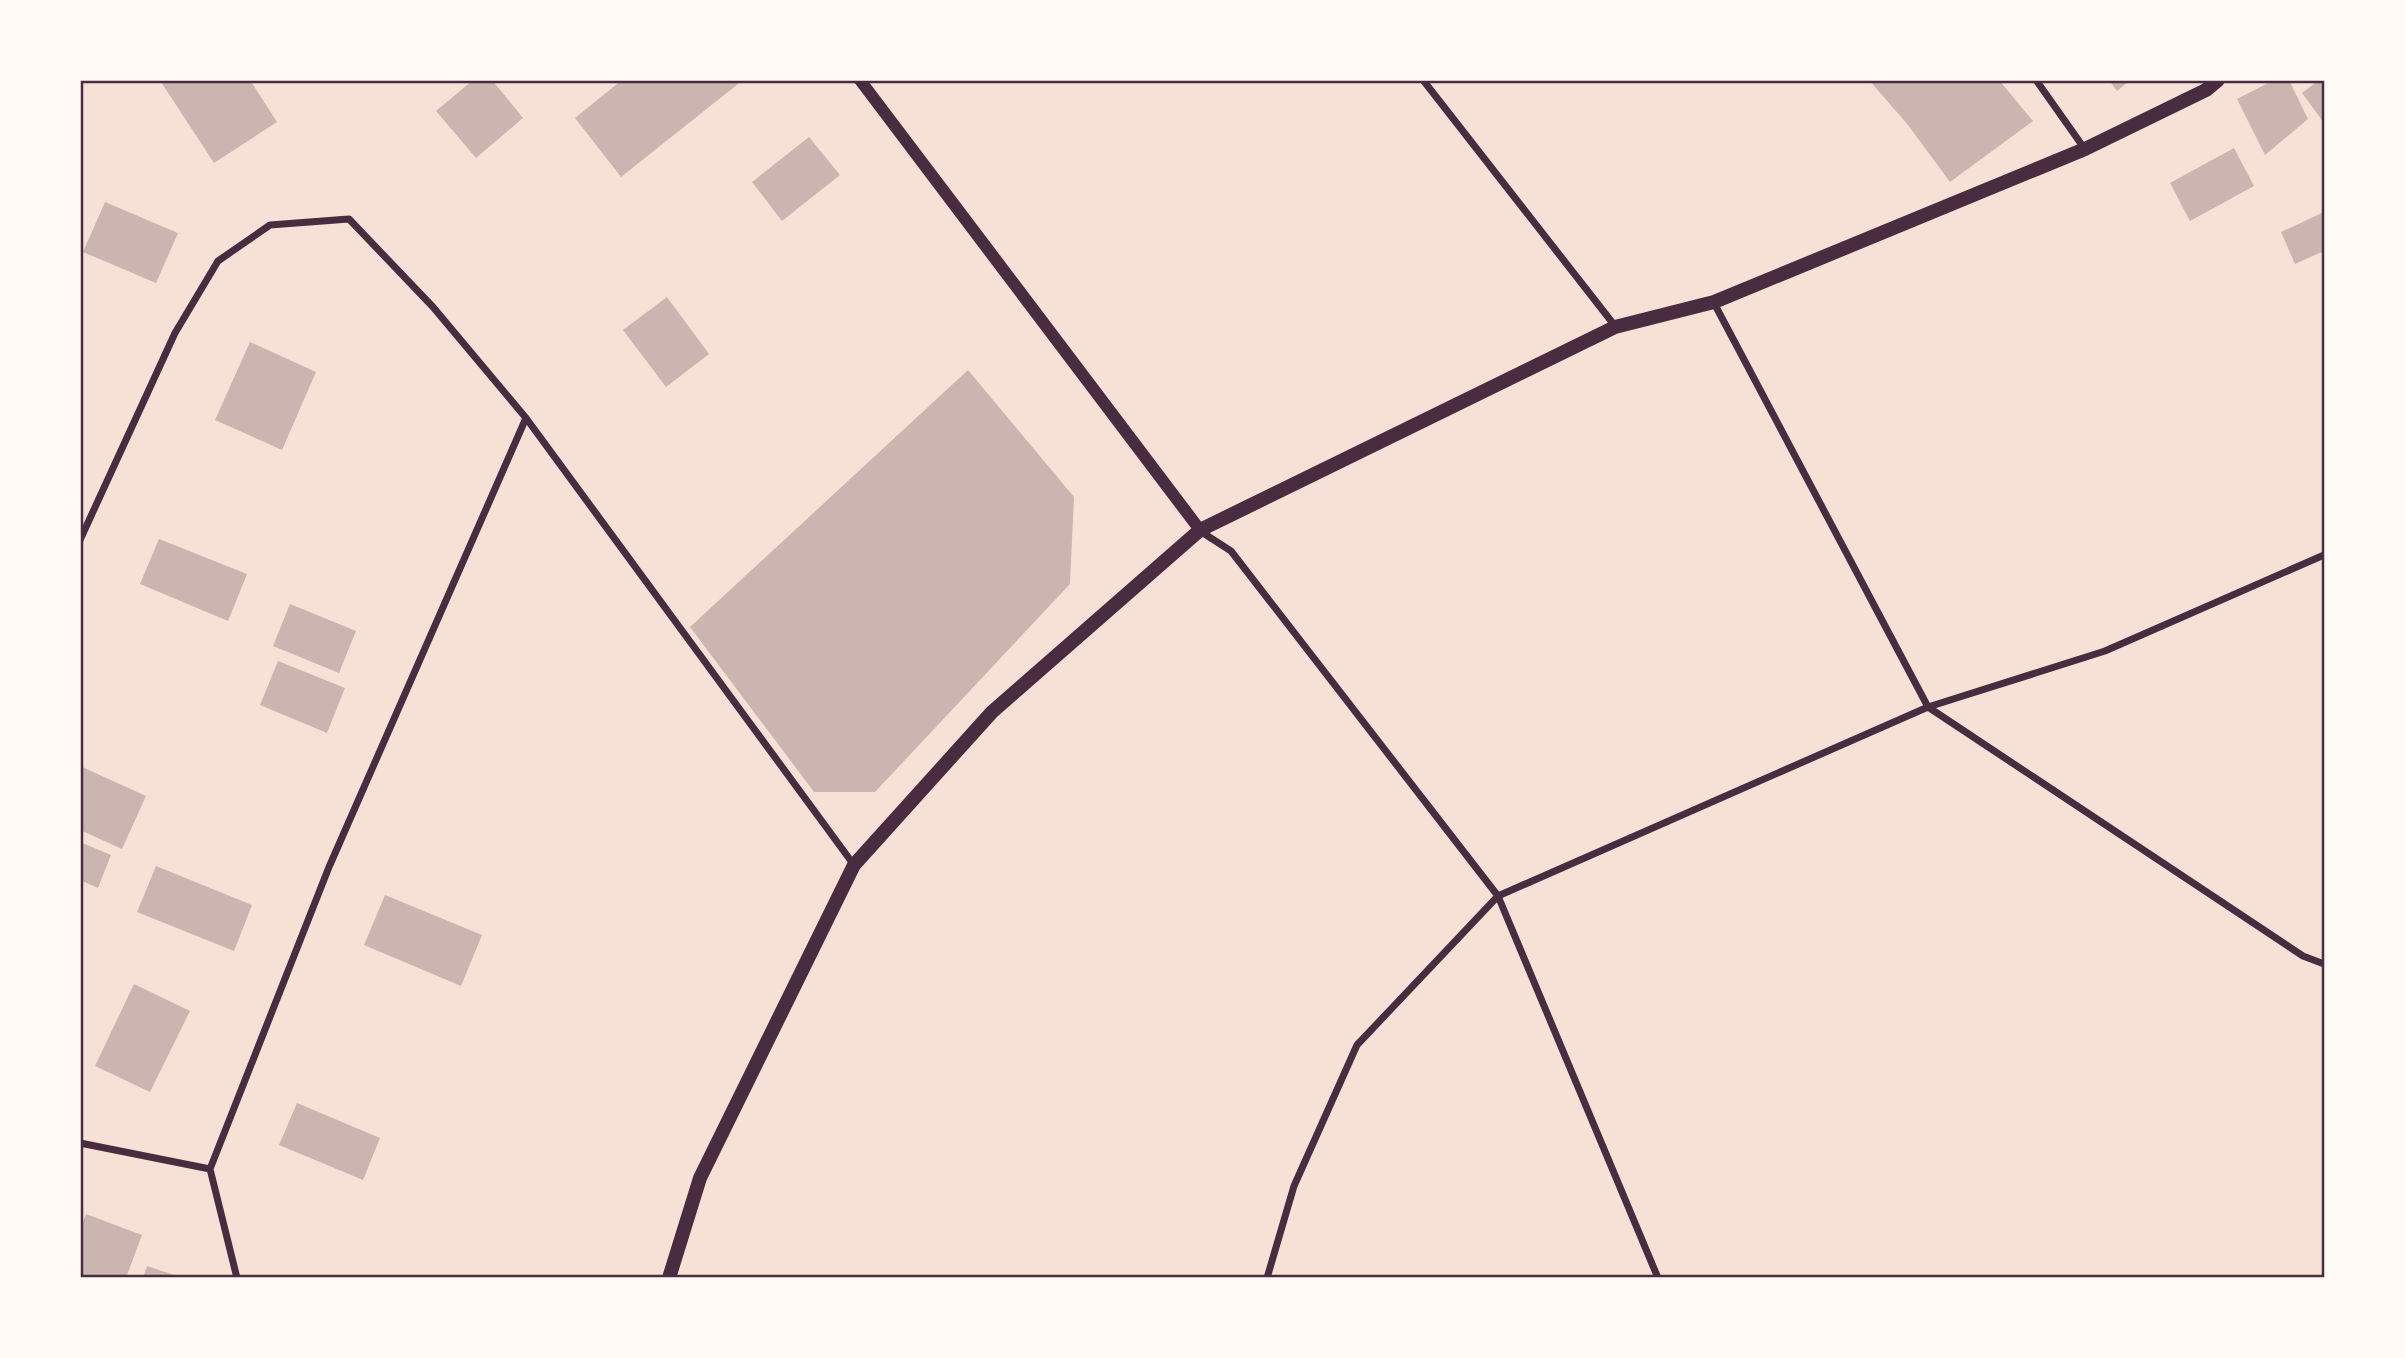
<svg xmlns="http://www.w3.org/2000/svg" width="2405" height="1358" font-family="'Varela Round',sans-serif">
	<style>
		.building { fill: #ccb4b1 }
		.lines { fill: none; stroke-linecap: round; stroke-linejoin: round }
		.minor { stroke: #4a2c40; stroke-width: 7 }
		.tertiary { stroke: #4a2c40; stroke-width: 12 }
		.secondary { stroke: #4a2c40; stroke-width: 14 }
		.neatline { fill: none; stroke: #4a2c40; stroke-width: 2.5 }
	</style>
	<rect width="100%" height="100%" fill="#f7e1d7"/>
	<path class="building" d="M164,80H250L277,122L214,163L161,82Z
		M473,80H492L523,118L476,158L436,111Z
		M622,80H743L621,177L575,118Z
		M1869,80H1999L2033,121L1950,182L1908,125Z
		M2109,80H2130L2117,91Z
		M2274,80H2289L2308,119L2265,155L2237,99Z
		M2319,80H2324V123L2302,93Z
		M809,137L840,175L782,221L752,182Z
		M2234,148L2254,186L2190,221L2170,183Z
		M105,202L178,233L156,283L83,252Z
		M2324,212V251L2295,264L2281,232Z
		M667,297L709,354L666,387L623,330Z
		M250,342L316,372L282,450L215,420Z
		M968,370L1074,497L1070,584L875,792H814L690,627Z
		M159,539L247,574L228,621L140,584Z
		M290,604L356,631L339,673L273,646Z
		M278,661L345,688L327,733L260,705Z
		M80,766L146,796L122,849L80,830Z
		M80,842L111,855L98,888L80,880Z
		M156,866L252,905L234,951L137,912Z
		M385,895L482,935L461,986L364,945Z
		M134,984L190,1011L150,1092L95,1066Z
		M297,1103L380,1138L363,1180L279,1145Z
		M86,1214L142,1235L126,1278H80V1230Z
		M147,1266L180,1277V1278H143Z"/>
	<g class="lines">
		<path class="minor" d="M1423,80L1615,326
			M2036,80L2084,148
			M1714,303L1928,707L2303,956L2324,964
			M1200,531L1231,551L1498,896L1658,1278
			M80,540L175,333L218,261L270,225L349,219L433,307L526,418L854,865
			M80,1143L210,1169
			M237,1278L210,1169L329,867L526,418
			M1267,1278L1294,1186L1357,1045L1498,896L1928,707L2105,651L2324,555"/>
		<path class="tertiary" d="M860,80L1200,530"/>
		<path class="secondary" d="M669,1278L700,1178L854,865L992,712L1200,530L1615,327L1714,302L2085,149L2206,90L2218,80"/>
	</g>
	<rect width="2405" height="1358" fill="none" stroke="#fffaf5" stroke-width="164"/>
	<rect x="82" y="82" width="2241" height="1194" class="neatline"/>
</svg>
